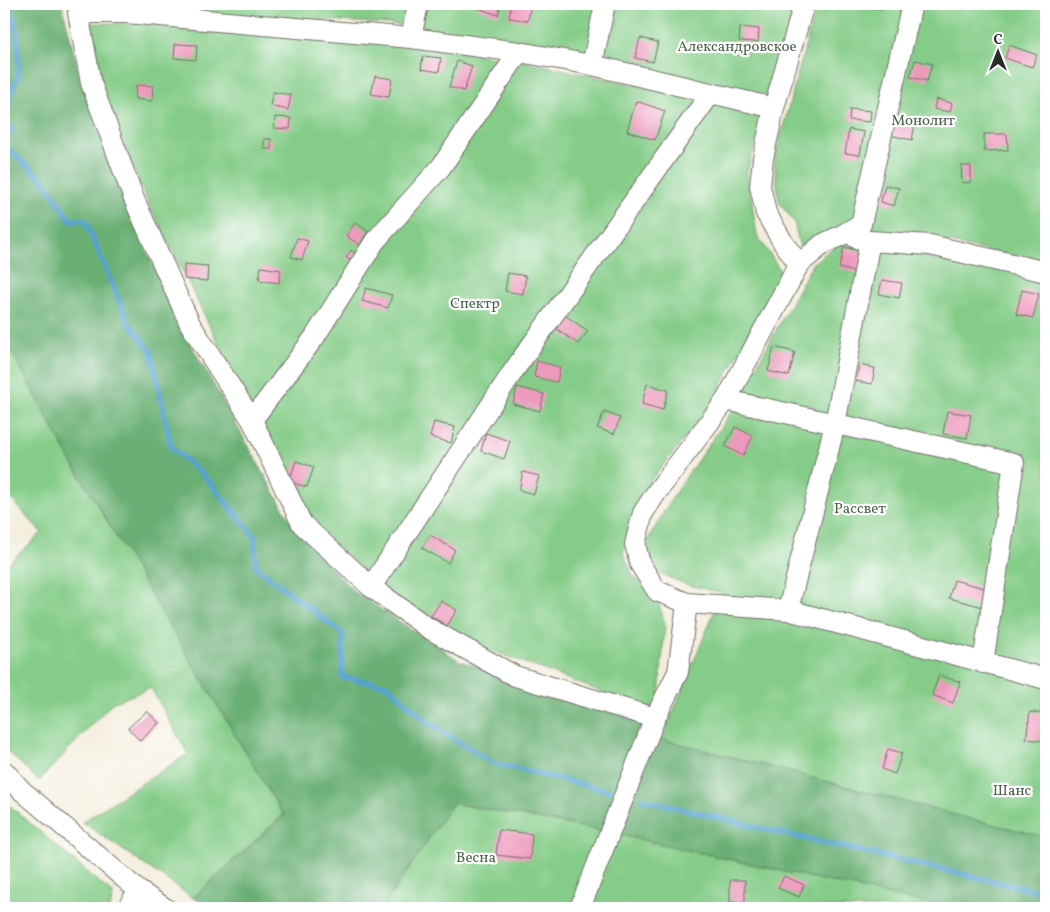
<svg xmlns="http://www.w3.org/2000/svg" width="1050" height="912" font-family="Vollkorn,serif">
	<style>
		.green { fill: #84cc87; stroke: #587c59 }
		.forest { fill: #6bb074; stroke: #4b6e50 }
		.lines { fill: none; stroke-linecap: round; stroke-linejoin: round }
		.stream { stroke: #55a3ce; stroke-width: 5.5 }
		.building { fill: #ed99bc }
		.minor-casing { stroke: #716f68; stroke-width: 22 }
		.minor { stroke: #fff; stroke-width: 20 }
		.labels { text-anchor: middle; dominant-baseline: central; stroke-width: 4.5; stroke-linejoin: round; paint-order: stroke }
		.park-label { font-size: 15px; fill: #4a634b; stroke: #fff }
	</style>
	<rect width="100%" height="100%" fill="#fff"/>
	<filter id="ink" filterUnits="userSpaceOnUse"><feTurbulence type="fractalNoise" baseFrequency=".02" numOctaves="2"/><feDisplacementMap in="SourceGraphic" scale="10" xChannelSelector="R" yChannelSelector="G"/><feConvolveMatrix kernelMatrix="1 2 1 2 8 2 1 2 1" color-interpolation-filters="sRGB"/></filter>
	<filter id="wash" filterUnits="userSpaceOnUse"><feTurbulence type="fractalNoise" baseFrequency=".0096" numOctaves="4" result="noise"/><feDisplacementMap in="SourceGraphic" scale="20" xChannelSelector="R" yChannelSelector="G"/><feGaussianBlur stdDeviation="1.12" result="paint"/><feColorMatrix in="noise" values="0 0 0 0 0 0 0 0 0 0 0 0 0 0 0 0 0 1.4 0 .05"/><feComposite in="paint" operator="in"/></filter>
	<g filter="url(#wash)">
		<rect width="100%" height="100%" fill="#f3edda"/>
		<path class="green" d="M82,4H795L771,100L679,78L408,25L161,11Z
			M817,4H1046V263L931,239L839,227L802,255L794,222L779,202L774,160Z
			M90,23L152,24L409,43L528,62L765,113L747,172L757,235L782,273L710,406L649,483L623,553L633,576L656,595L665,623L659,696L655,710L629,702L445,633L372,580L304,515L143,192L98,83Z
			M839,243L1046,276V837L971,819L662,739L722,593L688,585L656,572L646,543L675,493L730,414L813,263Z
			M4,338L70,459L282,813H285L193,898L82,822L188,754L151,688L112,703L39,781L4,748V567L42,533L4,491Z
			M4,801L113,894L110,908H4Z
			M453,803L598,830L948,908H382Z"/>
		<path class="forest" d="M4,4H62L81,83L123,199L181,327L295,529L353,591L460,661L648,723L645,738L662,739L971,819L1046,837V908H948L598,830L453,803L382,908H215L193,898L285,814L282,813L70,459L4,338Z"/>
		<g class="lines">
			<path class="stream" d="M4,139L12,129L4,116L19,71L17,35L10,4
				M4,145L45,182L70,220H85L128,322L151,351L171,447L206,478L254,536L256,567L343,634L342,677L387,685L428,723L493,763L610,791
				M642,799L802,838L1046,893"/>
		</g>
		<g id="blocks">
			<path class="building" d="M479,4H501L498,15L478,8Z
				M511,4H531L528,21L509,18Z
				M867,4H885V9L867,8Z
				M740,27L759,29L758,42L739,41Z
				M640,38L658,42L653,62L635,58Z
				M175,44L197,45L196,60L174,58Z
				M1009,45L1037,55L1032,67L1005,58Z
				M423,56L441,58L439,72L421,69Z
				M915,60L932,64L927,81L910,77Z
				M457,61L472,66L464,91L449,87Z
				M375,76L392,79L389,97L371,94Z
				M136,85L153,86L152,101L135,99Z
				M273,92L291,95L288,110L270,106Z
				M936,99L952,103L950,112L934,109Z
				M636,101L665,111L655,140L627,131Z
				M850,109L871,111L870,122L849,120Z
				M275,117L291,118L290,129L274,128Z
				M894,119L915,124L912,140L890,135Z
				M849,129L864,132L860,155L845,153Z
				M984,134H1007L1008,150L984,151Z
				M264,139H271V149H264Z
				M961,166H971V182L962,183Z
				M885,185L899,188L894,206L881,202Z
				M355,223L368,231L360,245L346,236Z
				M297,238L308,241L302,260L291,257Z
				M844,247L863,252L858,273L839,268Z
				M351,250L356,254L352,261L346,258Z
				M184,264L208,266L207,281L184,279Z
				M261,267L281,270L279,283L259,280Z
				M508,273L526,276L523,294L505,291Z
				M882,280L902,283L899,298L879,294Z
				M366,288L392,295L388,308L362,301Z
				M1022,290L1039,294L1033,318L1016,314Z
				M563,314L588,331L578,344L554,327Z
				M774,347L795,352L789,376L768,371Z
				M537,361L560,367L557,382L534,377Z
				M859,365L875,368L872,384L856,381Z
				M647,384L668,390L663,410L642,404Z
				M517,387L544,394L540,411L513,404Z
				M947,411L971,415L967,438L943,434Z
				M604,412L620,418L614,434L597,428Z
				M434,422L455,427L451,443L430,437Z
				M735,427L753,436L743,456L725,446Z
				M486,433L510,441L504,459L481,451Z
				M296,461L314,467L307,487L289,482Z
				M523,472L539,476L534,494L519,490Z
				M430,535L455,550L448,563L422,548Z
				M954,580L988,589L983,607L949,598Z
				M441,601L457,610L447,626L431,616Z
				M939,675L960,682L953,703L932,695Z
				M147,711L159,723L140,741L128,728Z
				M1030,712L1046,714V741L1026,739Z
				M888,749L902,753L895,774L882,769Z
				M499,830L532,834L530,859L496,855Z
				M784,876L804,885L799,897L778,888Z
				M730,880H745V902H730Z"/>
		</g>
	</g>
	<g filter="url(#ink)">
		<use href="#blocks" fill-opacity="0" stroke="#716f68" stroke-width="1"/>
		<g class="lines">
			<g class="minor-casing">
				<path id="minor" d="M605,4L592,65L774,108
					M411,38L418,4
					M592,65L519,52L411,38L126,13H78L91,83L134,199L190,324L252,420L302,524L371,587L514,370L711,93
					M856,238L870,241L930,245L1046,272
					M799,264L784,244L766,213L760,186L763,158L774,108L804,4
					M726,400L1014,463L983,663
					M252,420L314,338L375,241L441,167L519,52
					M371,587L428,628L515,676L655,718
					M687,603L657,591L640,564L635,544L643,513L656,493L726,400L799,264L823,244L842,235L861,224L912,4
					M788,610L835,424L870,241
					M4,771L20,789L139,891L165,908
					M127,908L139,891
					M580,908L655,718L678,672L687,603L788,610L1046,679"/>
			</g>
			<use href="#minor" class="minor"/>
		</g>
	</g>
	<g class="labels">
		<g class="park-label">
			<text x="737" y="47">Александровское</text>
			<text x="923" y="121">Монолит</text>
			<text x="475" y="304">Спектр</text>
			<text x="860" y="509">Рассвет</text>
			<text x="1012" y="791">Шанс</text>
			<text x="476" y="858">Весна</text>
		</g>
	</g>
	<rect width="1050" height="912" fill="none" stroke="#fff" stroke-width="20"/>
	<g transform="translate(998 52)" stroke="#ffffff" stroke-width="4" paint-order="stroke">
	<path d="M0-4L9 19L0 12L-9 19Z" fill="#2b2b2b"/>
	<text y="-8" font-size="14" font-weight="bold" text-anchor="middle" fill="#2b2b2b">С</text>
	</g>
</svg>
